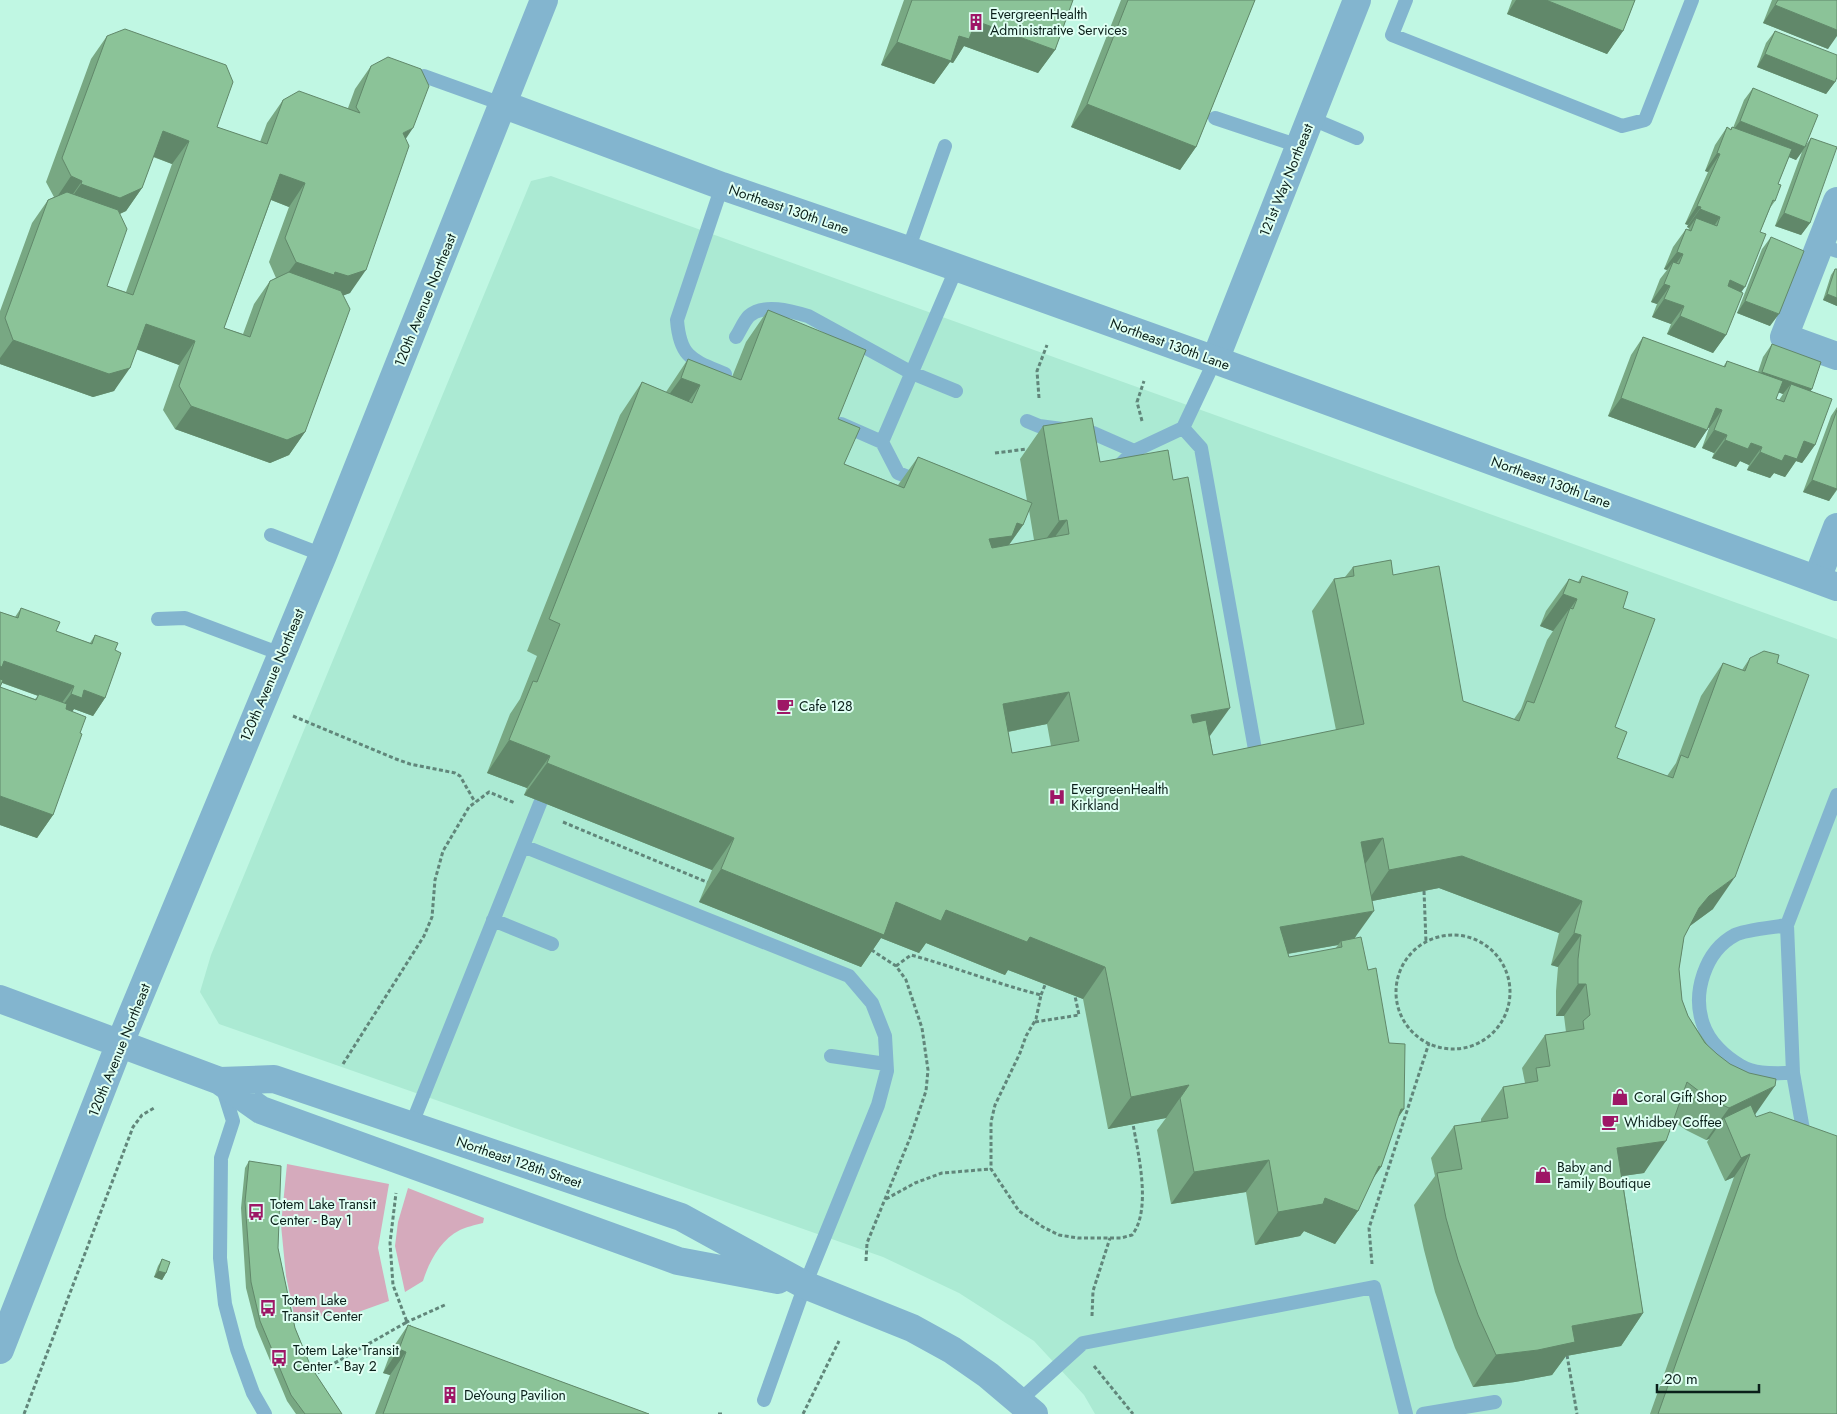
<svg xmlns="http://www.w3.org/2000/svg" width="1837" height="1414" font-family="Jost,sans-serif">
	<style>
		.built { fill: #abead3 }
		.green { fill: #d5aabc }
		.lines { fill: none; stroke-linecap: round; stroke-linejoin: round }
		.path { stroke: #61867a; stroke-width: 3; stroke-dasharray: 4 2.5; stroke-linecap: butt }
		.service { stroke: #83b5cf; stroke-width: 14 }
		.minor { stroke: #83b5cf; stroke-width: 28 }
		.tertiary { stroke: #83b5cf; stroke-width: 28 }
		.wall { fill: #78a883; fill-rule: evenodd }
		.shaded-wall { fill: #61886a }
		.building { fill: #8bc398; stroke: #61886a; fill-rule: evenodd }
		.labels { text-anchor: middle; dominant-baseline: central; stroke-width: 4; stroke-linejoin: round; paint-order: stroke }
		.poi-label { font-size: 14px; fill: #0a1f19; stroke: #dffff3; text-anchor: start }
		.street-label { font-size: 14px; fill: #0a1f19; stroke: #dffff3 }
	</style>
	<rect width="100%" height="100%" fill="#c0f7e3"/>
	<path class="built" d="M551,176L1837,639V1414H1095L1084,1395L1034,1341L959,1293L883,1257L219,1024L200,992L211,955L531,181Z"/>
	<path class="green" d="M287,1164L389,1184L378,1248L389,1301L350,1315L321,1316L294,1315L286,1276L281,1225Z
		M408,1188L484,1218L483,1223C475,1225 466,1227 460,1230C440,1240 429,1262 423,1281L405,1292L395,1246L398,1222Z"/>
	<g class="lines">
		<path class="path" d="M1039,398L1037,371L1047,345
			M1142,421L1137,402L1144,381
			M995,453L1027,449
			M293,716L396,759L410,764L455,773L460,776L475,802
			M563,822L709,883
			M1424,891L1426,942
			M1396 992a57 57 0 1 1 114 0a57 57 0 1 1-114 0Z
			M896,966L911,955C955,967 997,984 1041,995L1036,1019L1026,1036L1020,1053L995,1105L991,1122V1169L1019,1211L1043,1227L1059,1235L1078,1238H1121L1132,1235C1152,1210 1138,1153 1133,1124
			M1041,995L1045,985
			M1035,1022L1079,1015L1075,996
			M343,1064L424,936L432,917L435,880L443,851L469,807L489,792L515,803
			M886,1199L915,1183L942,1173L991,1169
			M866,1261L867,1243L910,1138L926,1091L928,1070L922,1028L906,980L896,966L870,949
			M1372,1264L1369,1228L1429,1043
			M1092,1316L1093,1291L1110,1238
			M411,1329L407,1322L447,1304
			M1567,1355L1577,1414
			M1094,1366L1133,1414
			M312,1376L407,1322L393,1285L390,1243L396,1193
			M24,1414L133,1127L142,1115L154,1108
			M718,1414H724
			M803,1414L839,1341"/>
		<path class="service" d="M1406,0L1392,35L1622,126L1645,120L1692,0
			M424,76L502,104
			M1215,118L1299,146
			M1310,118L1357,138
			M722,186L677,320C680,358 692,360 725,374
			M1820,245L1837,251
			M908,250L945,146
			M736,337C740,331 744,321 749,316C764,303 791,311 808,316L912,373L956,391
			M1027,421L1039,426L1093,433L1134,451
			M841,424L882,442L957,267
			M1183,428L1201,448L1256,755
			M882,442L898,473L921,482
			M1115,470L1134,451L1183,428L1215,360
			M271,535L323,555
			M158,619L185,618L281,654
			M523,846L849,976L872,1003L885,1036L887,1071L878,1105L805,1285L764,1400
			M493,920L552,944
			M1787,925C1776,927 1743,930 1735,935C1705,951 1692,993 1703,1024C1709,1042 1725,1057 1741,1066C1756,1075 1775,1073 1793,1073L1787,925L1837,795
			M831,1056L886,1064
			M1793,1073L1805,1141
			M222,1086L233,1121L221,1158L220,1258L225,1304L237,1349L253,1393L265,1414
			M411,1126L541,801
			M1020,1400L1083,1343L1374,1287L1406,1414
			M1423,1414L1495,1402"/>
		<path class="minor" d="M1837,201L1784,337L1837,356
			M1215,360L1357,0
			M1817,579L1837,527"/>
		<path class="tertiary" d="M502,104L722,186L908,250L1215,360L1837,587
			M0,999L220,1081L261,1110L678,1261L778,1280
			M220,1081L274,1079L681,1217L805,1285L912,1328L952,1350L988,1375L1034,1414
			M0,1350L120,1043L323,555L544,0"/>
	</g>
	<path class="wall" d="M904,0H1073L1055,50L1038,73L964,46L953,63L950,62L934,84L881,65Z
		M1121,0H1255L1196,147L1180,170L1071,127Z
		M1512,0H1635L1623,31L1607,54L1507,14Z
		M1772,0H1837L1828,49L1763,23Z
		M1775,31L1835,82L1826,94L1757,67L1766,43Z
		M107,36L217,127L260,142L267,123L283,100L348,108L355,89L371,66L406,139L350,293L343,295L305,432L289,455L270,463L175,429L163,410L179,365L137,349L114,391L93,397L0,364V311L32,223L48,200L54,197L46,182L91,59ZM153,157L172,164L126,292L107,286L120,214L126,211L142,188ZM271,200L289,207L269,262L276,278L270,281L254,304L243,334L224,328Z
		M1753,88L1806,145L1811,138L1810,223L1801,235L1775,226L1802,152L1796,160L1789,157L1778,184L1775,201L1770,208L1760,232L1741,292L1726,335L1713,353L1667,334L1671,324L1652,317L1657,304L1651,302L1660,279L1667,270L1664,269L1673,247L1686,229L1688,230L1689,228L1687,227L1688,225L1685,224L1708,172L1705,171L1715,145L1727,127L1731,129L1732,127L1733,128L1744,100Z
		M1771,237L1770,326L1737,313L1762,249Z
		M1835,269L1837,306L1823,300L1831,275Z
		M768,310L838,419L844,464L898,485L918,457L1027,501L1020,459L1043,426L1100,462L1210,737L1213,755L1336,730L1312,611L1334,579L1345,577L1353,567L1393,575L1463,701L1514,719L1521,709L1547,640L1553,631L1540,626L1546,611L1569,579L1578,582L1582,576L1623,608L1615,727L1617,758L1667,776L1676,763L1701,696L1723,663L1742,670L1750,658L1713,909L1690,926L1684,937L1679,969L1682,1000L1688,1016L1755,1115L1837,1414H1650L1734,1177L1725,1181L1707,1142L1709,1139L1706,1140L1686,1130L1673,1121L1644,1173L1622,1176L1643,1313L1621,1346L1566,1356L1552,1375L1515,1382L1473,1387L1455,1348L1435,1292L1424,1250L1414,1205L1435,1176L1431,1158L1454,1126L1481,1122V1119L1503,1087L1525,1083L1522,1068L1545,1035L1566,1032L1564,1016H1556V991L1558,967L1551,965L1559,933L1439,888L1372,901L1355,938L1368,970L1389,1043L1404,1109L1397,1119L1381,1167L1372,1180L1358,1211L1335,1244L1304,1231L1300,1236L1255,1245L1246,1192L1171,1204L1157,1130L1166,1118L1108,1129L1083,999L1008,970L1005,975L926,943L919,953L881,938L861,967L699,902L712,870L524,795L527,788L487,773L510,714L520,699L537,656L527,651L620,415L642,382L666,392L688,359L732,377L746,342ZM1029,510L1034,540L1009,545L1023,525ZM1047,724L1051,746L1012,753L1008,732ZM1338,945L1335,949L1289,957L1288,954Z
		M1643,337L1723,367L1727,361L1758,372L1763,357L1772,344L1812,389L1810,391L1815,445L1802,463L1796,461L1785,477L1774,473L1770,478L1747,470L1749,465L1740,461L1736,467L1712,458L1714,453L1702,448L1709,428H1708L1695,448L1608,416L1631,355ZM1778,392L1783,394L1779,400L1776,399Z
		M1837,407V490L1829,501L1803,492L1831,416Z
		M21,608L56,631L90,643L95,635L115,650L105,698L93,716L74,709L72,712L80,733L53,815L37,838L0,825V612L15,617ZM2,683L38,696L35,699L0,687Z
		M249,1161L278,1248L295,1328L311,1367L342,1414H296L287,1401L256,1327L246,1288L241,1208L245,1168Z
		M162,1259L166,1273L162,1280L154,1277L158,1266Z
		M408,1325L649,1414H375L390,1375L383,1373L392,1349Z"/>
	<path class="shaded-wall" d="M1516,0H1546L1623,31L1607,54L1507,14Z
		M1775,5L1837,30V36L1828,49L1763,23Z
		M976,21L1055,50L1038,73L964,46L953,63L950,62L934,84L881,65L897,42L959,36Z
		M1765,54L1835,82L1826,94L1757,67Z
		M1087,104L1196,147L1180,170L1071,127Z
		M1740,121L1805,147L1796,160L1731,133Z
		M413,128L397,152L403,133Z
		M163,131L189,141L172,164L147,154Z
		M1717,153L1720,154L1708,172L1705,171Z
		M280,174L305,183L289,207L264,197Z
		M71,176L82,181L66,204L55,200Z
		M81,184L142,188L126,211L103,221L65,207Z
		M1697,206L1701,207L1688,225L1685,224Z
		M1700,209L1720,217L1708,235L1696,218L1689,228L1687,227Z
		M1784,213L1810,223L1801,235L1775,226Z
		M1677,252L1683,254L1670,272L1673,262L1667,270L1664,269Z
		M296,262L335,272L366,270L350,293L332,300L279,285Z
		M1730,280L1745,287L1732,305L1717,298Z
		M1664,284L1670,286L1657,304L1651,302Z
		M1827,294L1837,298V306L1823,300Z
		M1664,299L1684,306L1671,324L1652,317Z
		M1745,301L1779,314L1770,326L1737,313Z
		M1680,316L1726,335L1713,353L1667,334Z
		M146,324L195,341L179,365L130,347Z
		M13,340L130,368L114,391L93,397L0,364V358Z
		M1762,372L1812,389L1804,401L1791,384L1783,394L1754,384Z
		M681,378L700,385L677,418L658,410Z
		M1621,398L1707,430L1695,448L1608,416Z
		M191,406L305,432L289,455L270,463L175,429Z
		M1716,408L1722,410L1709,428L1703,426Z
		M1714,430L1727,435L1714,453L1702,448Z
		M1725,440L1751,443L1762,447L1749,465L1740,461L1736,467L1712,458Z
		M1804,441L1815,445L1802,463L1796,461L1785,477L1774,473L1770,478L1747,470L1760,452L1785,455Z
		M1812,480L1837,489L1829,501L1803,492Z
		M1067,520L1044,552L1036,553L1059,521Z
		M1017,523L1023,525L1000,557L989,568V539Z
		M1563,594L1577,599L1568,612L1570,608L1553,631L1540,626Z
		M4,661L74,686L61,704L0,682V666Z
		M84,690L105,698L93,716L74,709L69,716L58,712L71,694Z
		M1069,692L1047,724L981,737L1003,704Z
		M1230,708L1207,740L1169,747L1191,715Z
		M509,740L550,756L527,788L487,773Z
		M547,763L734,838L712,870L524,795Z
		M0,796L53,815L37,838L0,825Z
		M1383,838L1361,870V842Z
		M1462,856L1582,901L1559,933L1439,888L1367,902L1389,870Z
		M721,869L896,902L946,910L1030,937L1105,967L1083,999L1008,970L1005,975L926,943L919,953L881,938L861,967L699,902Z
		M1735,877L1713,909L1687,928L1699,908L1709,896Z
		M1374,911L1351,943L1341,941L1338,945L1257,959L1280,927Z
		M1574,933L1581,935L1558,967L1551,965Z
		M1578,984H1586L1564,1016H1556Z
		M1189,1085L1166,1118L1108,1129L1131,1097Z
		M1775,1086L1752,1119L1724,1118L1709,1139L1706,1140L1729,1108Z
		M1401,1109H1404L1382,1141Z
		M1666,1141L1644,1173L1595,1180L1617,1148Z
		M1750,1154L1734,1177L1725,1181L1741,1158Z
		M1269,1160L1246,1192L1171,1204L1194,1172Z
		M1379,1166L1381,1167L1359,1199Z
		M1325,1198L1358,1211L1335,1244L1304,1231L1300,1236L1255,1245L1278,1212Z
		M158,1271L166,1273L162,1280L154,1277Z
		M1643,1313L1621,1346L1566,1356L1552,1375L1515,1382L1473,1387L1496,1355L1572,1326Z
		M399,1349L406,1352L390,1375L383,1373Z"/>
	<path class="building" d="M912,0H1073L1055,50L976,21L969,39L959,36L951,61L897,42Z
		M1128,0H1255L1196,147L1087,104Z
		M1546,0H1635L1623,31Z
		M1778,0H1837V30L1775,5Z
		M125,29L226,65L233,82L217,127L267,144L283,100L299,91L360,113L356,107L371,66L388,57L421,69L429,86L413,128L403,133L409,146L366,270L348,276L335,272L334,275L296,262L285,238L305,183L280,174L224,328L250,337L270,281L289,272L341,291L350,309L305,432L287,440L191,406L179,386L195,341L146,324L130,368L109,374L13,340L5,318L48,200L67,192L118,210L127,229L107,286L133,295L189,141L163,131L142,188L120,198L81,184L82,181L71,176L62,158L107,36Z
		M1775,31L1837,55V77L1835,82L1765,54Z
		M1753,88L1818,115L1805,147L1740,121Z
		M1727,127L1731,130L1732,127L1792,149L1778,184L1781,185L1775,201L1773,200L1760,232L1766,234L1745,287L1730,280L1728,286L1743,293L1726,335L1680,316L1684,306L1664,299L1670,286L1664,284L1673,262L1679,264L1683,254L1677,252L1686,229L1691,231L1696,218L1717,226L1720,217L1700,209L1701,207L1697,206L1720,154L1717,153Z
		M1811,138L1837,147L1810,223L1784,213Z
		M1771,237L1804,251L1779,314L1745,301Z
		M1835,269H1837V298L1827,294Z
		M768,310L866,350L838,419L860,428L844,464L904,488L918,457L1032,503L1023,525L1017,523L1012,536L989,539L992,548L1069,534L1067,520L1059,521L1043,426L1092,418L1100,462L1168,450L1173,480L1188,477L1230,708L1191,715L1193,723L1206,720L1213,755L1364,724L1334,579L1354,576L1353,567L1391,560L1393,575L1439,566L1463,701L1519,721L1527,701L1534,703L1570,608L1573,609L1577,599L1563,594L1569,579L1580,583L1582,576L1628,592L1623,608L1655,619L1615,727L1627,732L1617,758L1673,778L1681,755L1688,758L1723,663L1745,671L1750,658L1764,651L1779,655L1777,663L1809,675L1735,877L1709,896L1699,908L1684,937L1679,969L1682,1000L1688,1016L1705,1043L1717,1054L1730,1064L1749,1073L1776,1079L1775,1086L1729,1108L1708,1098L1687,1082L1666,1141L1617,1148L1643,1313L1572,1326L1575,1342L1538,1350L1496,1355L1478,1315L1458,1260L1446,1218L1437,1173L1462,1169L1454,1126L1508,1118L1503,1087L1538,1081L1536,1068L1550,1066L1545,1035L1584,1029L1583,1021L1590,1015L1586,984H1578V959L1581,935L1574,933L1582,901L1462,856L1389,870L1383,838L1361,842L1374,911L1280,927L1289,957L1342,947L1341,941L1361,937L1368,970L1376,968L1389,1043L1405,1044L1404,1109H1401L1381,1167L1379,1166L1358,1211L1325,1198L1323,1204L1278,1212L1269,1160L1194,1172L1180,1098L1189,1085L1131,1097L1105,967L1030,937L1027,942L946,910L941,921L896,902L884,935L721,869L734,838L547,763L550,756L509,740L533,681L537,682L560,624L549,619L642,382L692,403L700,385L681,378L688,359L741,380ZM1069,692L1079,741L1012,753L1003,704Z
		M1643,337L1725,367L1727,361L1783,381L1776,399L1784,402L1791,384L1832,399L1815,445L1804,441L1797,459L1785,455L1782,461L1760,452L1762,447L1751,443L1748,449L1725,440L1727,435L1714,430L1722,410L1716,408L1707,430L1621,398Z
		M1772,344L1821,362L1812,389L1762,372Z
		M1837,410V489L1812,480Z
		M21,608L60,622L56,631L92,644L95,635L118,643L115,650L121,653L105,698L84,690L82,698L71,694L74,686L4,661L2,667L0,666V612L18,618Z
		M0,679L3,680L0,687L36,700L39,694L67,704L66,709L86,717L80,733L82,734L53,815L0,796Z
		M1751,1105L1756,1117L1770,1112L1837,1136V1414H1658L1750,1154L1741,1158L1724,1118Z
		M249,1161L281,1166L278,1248L295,1328L311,1367L342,1414H305L291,1395L260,1321L251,1282L245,1202Z
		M162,1259L170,1262L166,1273L158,1271Z
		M408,1325L649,1414H383L406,1352L399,1349Z"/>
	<defs>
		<g id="building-bare" transform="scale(1.35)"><path d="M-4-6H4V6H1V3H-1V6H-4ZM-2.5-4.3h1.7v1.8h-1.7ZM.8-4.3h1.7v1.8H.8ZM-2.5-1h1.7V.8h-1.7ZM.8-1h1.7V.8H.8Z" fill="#9e1766" stroke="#dffff3" stroke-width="2.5" paint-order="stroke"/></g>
		<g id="cafe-bare" transform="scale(1.35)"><path d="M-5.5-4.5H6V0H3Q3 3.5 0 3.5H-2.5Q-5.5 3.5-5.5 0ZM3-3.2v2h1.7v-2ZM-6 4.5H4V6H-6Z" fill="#9e1766" stroke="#dffff3" stroke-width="2.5" paint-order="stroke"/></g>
		<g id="hospital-bare" transform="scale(1.35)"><path d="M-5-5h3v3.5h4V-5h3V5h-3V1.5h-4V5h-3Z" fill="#9e1766" stroke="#dffff3" stroke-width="2.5" paint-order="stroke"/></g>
		<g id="shop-bare" transform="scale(1.35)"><path d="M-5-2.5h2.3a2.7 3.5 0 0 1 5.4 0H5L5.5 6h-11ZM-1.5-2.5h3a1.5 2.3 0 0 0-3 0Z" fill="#9e1766" stroke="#dffff3" stroke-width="2.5" paint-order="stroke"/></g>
		<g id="bus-bare" transform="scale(1.35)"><path d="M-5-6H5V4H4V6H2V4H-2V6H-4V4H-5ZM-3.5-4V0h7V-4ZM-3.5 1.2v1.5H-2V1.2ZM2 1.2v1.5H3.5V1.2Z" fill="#9e1766" stroke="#dffff3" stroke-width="2.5" paint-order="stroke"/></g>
	</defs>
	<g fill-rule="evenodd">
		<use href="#building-bare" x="976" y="22"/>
		<use href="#cafe-bare" x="785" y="706"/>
		<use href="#hospital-bare" x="1057" y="797"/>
		<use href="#shop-bare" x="1620" y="1097"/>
		<use href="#cafe-bare" x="1610" y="1122"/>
		<use href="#shop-bare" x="1543" y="1175"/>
		<use href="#bus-bare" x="256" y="1212"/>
		<use href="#bus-bare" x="268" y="1308"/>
		<use href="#bus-bare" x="279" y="1358"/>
		<use href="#building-bare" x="450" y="1395"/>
	</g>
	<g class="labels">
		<g class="poi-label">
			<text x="990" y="14">EvergreenHealth<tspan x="990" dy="16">Administrative Services</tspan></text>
			<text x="799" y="706">Cafe 128</text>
			<text x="1071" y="789">EvergreenHealth<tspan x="1071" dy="16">Kirkland</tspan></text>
			<text x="1634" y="1097">Coral Gift Shop</text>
			<text x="1624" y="1122">Whidbey Coffee</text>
			<text x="1557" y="1167">Baby and<tspan x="1557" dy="16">Family Boutique</tspan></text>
			<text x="270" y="1204">Totem Lake Transit<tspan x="270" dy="16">Center - Bay 1</tspan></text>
			<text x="282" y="1300">Totem Lake<tspan x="282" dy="16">Transit Center</tspan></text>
			<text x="293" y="1350">Totem Lake Transit<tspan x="293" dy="16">Center - Bay 2</tspan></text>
			<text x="464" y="1395">DeYoung Pavilion</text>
		</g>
		<g class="street-label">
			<text transform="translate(1286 180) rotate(-68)">121st Way Northeast</text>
			<text transform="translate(789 209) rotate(19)">Northeast 130th Lane</text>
			<text transform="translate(425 300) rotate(-68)">120th Avenue Northeast</text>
			<text transform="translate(1170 344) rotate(20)">Northeast 130th Lane</text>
			<text transform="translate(1551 482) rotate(20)">Northeast 130th Lane</text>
			<text transform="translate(272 675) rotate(-67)">120th Avenue Northeast</text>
			<text transform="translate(119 1050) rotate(-68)">120th Avenue Northeast</text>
			<text transform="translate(519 1162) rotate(19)">Northeast 128th Street</text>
		</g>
	</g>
	<path d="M1657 1384v8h102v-8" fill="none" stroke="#0a1f19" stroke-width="2.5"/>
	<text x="1664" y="1384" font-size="15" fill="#0a1f19" stroke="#dffff3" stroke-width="4" paint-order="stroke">20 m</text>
</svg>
